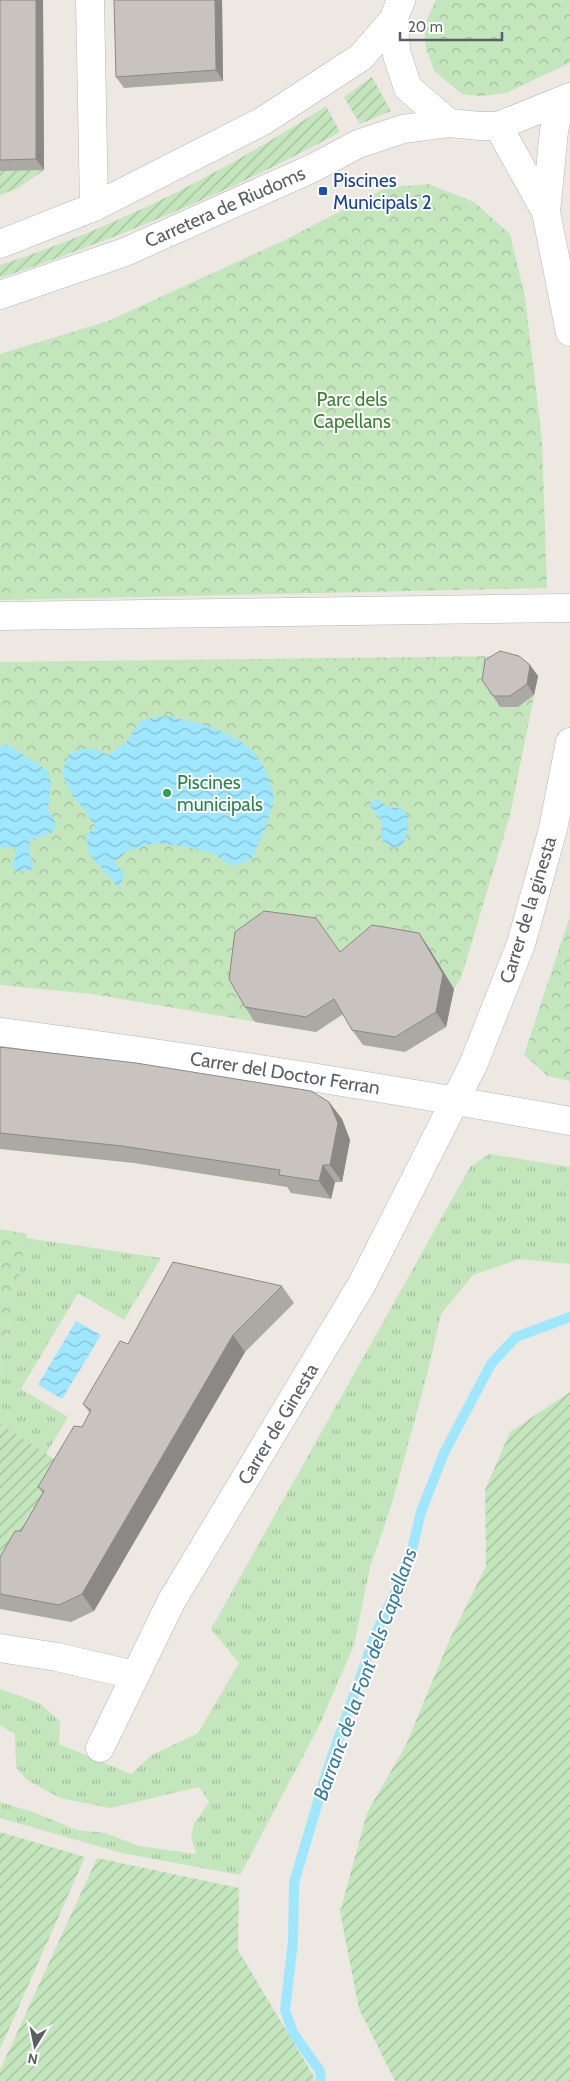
<svg xmlns="http://www.w3.org/2000/svg" width="570" height="2081" font-family="Cabin,sans-serif">
	<style>
		.grass { fill: url(#grass-tufts) }
		.park { fill: url(#park-crowns) }
		.garden { fill: url(#garden-furrows) }
		.water { fill: url(#water-waves) }
		.lines { fill: none; stroke-linecap: round; stroke-linejoin: round }
		.stream { stroke: #9fe7ff; stroke-width: 10 }
		.street-casing { stroke: #b2b6b9; stroke-width: 29 }
		.secondary-casing { stroke: #b1b6ba; stroke-width: 29 }
		.street { stroke: #fff; stroke-width: 28 }
		.secondary { stroke: #fff; stroke-width: 28 }
		.wall { fill: #aca8a3 }
		.shaded-wall { fill: #8c8885 }
		.building { fill: #c8c3be; stroke: #8c8885 }
		.transit-dot { fill: #1a4fb4; stroke: #fff; stroke-width: 2 }
		.leisure-dot { fill: #2e9e5b; stroke: #fff; stroke-width: 2 }
		.labels { text-anchor: middle; dominant-baseline: central; stroke-width: 4; stroke-linejoin: round; paint-order: stroke }
		.transit-label { font-size: 19px; fill: #164399; stroke: #fff; text-anchor: start }
		.street-label { font-size: 19px; fill: #5a5f63; stroke: #fff }
		.park-label { font-size: 19px; fill: #3d8232; stroke: #fff }
		.leisure-label { font-size: 19px; fill: #27864d; stroke: #fff; text-anchor: start }
		.water-label { font-size: 20px; font-style: italic; fill: #377ea1; stroke: #fff }
	</style>
	<defs>
		<pattern id="grass-tufts" width="24" height="20" patternUnits="userSpaceOnUse" patternTransform="scale(1.25)"><rect width="24" height="20" fill="#c4e6bd"/><path d="M3 7l-1-3M5 7V3M7 7l1-3M15 17l-1-3M17 17v-4M19 17l1-3" fill="none" stroke="#a2be9d"/></pattern>
		<pattern id="park-crowns" width="20" height="18" patternUnits="userSpaceOnUse" patternTransform="scale(1.25)"><rect width="20" height="18" fill="#c4e6bd"/><path d="M2 6a3 3 0 1 1 6 0M12 15a3 3 0 1 1 6 0" fill="none" stroke="#a2be9d"/></pattern>
		<pattern id="garden-furrows" width="10" height="10" patternUnits="userSpaceOnUse" patternTransform="scale(1.25)"><rect width="10" height="10" fill="#c4e6bd"/><path d="M-1 1l2-2M0 10L10 0M9 11l2-2" fill="none" stroke="#a2be9d"/></pattern>
		<pattern id="water-waves" width="16" height="10" patternUnits="userSpaceOnUse" patternTransform="scale(1.25)"><rect width="16" height="10" fill="#9fe7ff"/><path d="M0 5q4-4 8 0t8 0" fill="none" stroke="#85bed2"/></pattern>
	</defs>
	<rect width="100%" height="100%" fill="#ede8e1"/>
	<path class="grass" d="M489,1154L570,1167V1264L520,1259L473,1275L441,1314L427,1375L392,1503L370,1567L354,1645L318,1728L240,1875L122,1853L0,1818V1802L33,1812L77,1830L105,1833L139,1846L196,1854L191,1837L194,1824L209,1802L199,1787L110,1808L60,1798L27,1780L16,1767L15,1734L0,1725V1689L39,1703L60,1721L59,1744L131,1774L152,1755L198,1733L239,1663L211,1629L470,1167Z
		M26,1238L161,1258L124,1320L78,1293L21,1389L68,1417L46,1454L0,1425V1374Z"/>
	<path class="park" d="M436,0H570V63L506,93L480,96L462,94L434,71L426,48L424,26Z
		M428,184L474,202L510,234L525,297L542,440L547,588L0,600V354L108,321L287,239L385,188Z
		M514,656L538,676L510,815L461,978L454,989L446,1027L405,1051L363,1045L344,1014L316,1032L92,994L0,985V662Z
		M570,916V1081L548,1076L524,1055Z
		M0,1229L27,1234L0,1372Z"/>
	<path class="garden" d="M372,77L391,111L360,124L344,97Z
		M326,106L340,132C232,191 117,239 0,278V265C116,228 224,172 326,106Z
		M0,170H44L18,188L0,195Z
		M570,1392V2081H395L359,2009L340,1912L367,1813L406,1745L449,1641L486,1566L485,1490L510,1432Z
		M0,1424L62,1464L0,1567Z
		M0,1832L85,1857L0,2049Z
		M97,1858L239,1888L238,1950L313,2075L314,2081H0V2070Z"/>
	<path class="water" d="M165,716C206,724 256,735 269,780C270,785 273,791 273,795C274,814 258,843 251,860L232,866L212,853L183,846L156,843L129,850L114,862L124,874L119,888L89,854L86,835L96,827L86,812L72,795L62,773L68,755C87,746 90,747 109,755L126,742L141,720Z
		M0,746H10L47,770L51,783L48,809L57,825L51,833L30,840L29,856L34,864L31,870L16,871L12,865L16,855L15,847H0Z
		M378,799L389,808H401L408,816V828L403,845L394,848L382,841L381,820L369,804Z
		M76,1321L101,1335L62,1399L38,1385Z"/>
	<g class="lines">
		<path class="stream" d="M321,2081L320,2071L293,2033L285,2010L293,1942L294,1883L327,1771L376,1633L409,1562L421,1512L444,1453L491,1364L516,1337L570,1317"/>
		<g class="street-casing">
			<path id="street" d="M90,0L94,207
				M498,126L546,212L570,332
				M546,212L554,131L560,102
				M0,616L570,608
				M0,1032C191,1057 381,1087 570,1121
				M0,1648L57,1657L134,1675
				M100,1748L171,1602L362,1284L473,1065L521,944L553,829L570,742"/>
		</g>
		<g class="secondary-casing">
			<path id="secondary" d="M393,20L397,55L408,88L449,123
				M0,244L94,207L263,121L361,57L393,20L401,0
				M0,295L125,252L313,168L358,144L403,129L449,123L480,126H498L570,97"/>
		</g>
		<use href="#street" class="street"/>
		<use href="#secondary" class="secondary"/>
	</g>
	<path class="wall" d="M0,0H43L44,170L0,171Z
		M114,0H222L223,81L124,88L116,77Z
		M530,665L538,676L534,695L518,707H500L493,696Z
		M419,933L429,948L454,989L446,1027L405,1052L363,1045L352,1030L343,1014L316,1032L255,1022L245,1007L340,952Z
		M0,1047L329,1102L342,1119L350,1140L342,1182H335L331,1199L291,1193L287,1187L134,1163L0,1149Z
		M282,1286L294,1303L245,1352L94,1611L71,1622L0,1609V1557L21,1531L43,1493L38,1487L82,1427L90,1413L83,1404Z"/>
	<path class="shaded-wall" d="M36,0H43L44,170L36,159Z
		M215,0H222L223,81L216,70Z
		M530,665L538,676L534,695L527,684Z
		M419,933L429,948L454,989L446,1027L436,1012Z
		M329,1102L342,1119L350,1140L342,1182L330,1165Z
		M323,1165L335,1182L331,1199L319,1181Z
		M233,1335L245,1352L94,1611L82,1594Z"/>
	<path class="building" d="M0,0H36V159L0,160Z
		M114,0H215L216,70L116,77Z
		M500,651L519,656L530,665L527,684L510,696H493L482,680L485,660Z
		M264,911L316,918L340,952L372,925L419,933L443,974L436,1012L395,1037L352,1030L334,999L306,1017L245,1007L229,979L235,932Z
		M0,1047L136,1063L311,1091L329,1102L338,1123L330,1165H323L319,1181L279,1175L280,1170L122,1146L0,1133Z
		M173,1262L282,1286L233,1335L82,1594L59,1605L0,1594V1557L15,1531H21L44,1491L38,1487L74,1426L82,1427L91,1410L83,1404L120,1341L128,1344Z"/>
	<rect class="transit-dot" x="318" y="186" width="10" height="10" rx="2.5"/>
	<circle class="leisure-dot" cx="167" cy="793" r="5"/>
	<g class="labels">
		<g class="transit-label">
			<text x="333" y="180">Piscines<tspan x="333" dy="22">Municipals 2</tspan></text>
		</g>
		<g class="street-label">
			<text transform="translate(225 207) rotate(-24)">Carretera de Riudoms</text>
			<text transform="translate(528 910) rotate(-73)">Carrer de la ginesta</text>
			<text transform="translate(285 1073) rotate(9)">Carrer del Doctor Ferran</text>
			<text transform="translate(278 1424) rotate(-59)">Carrer de Ginesta</text>
		</g>
		<g class="park-label">
			<text x="352" y="399">Parc dels<tspan x="352" dy="22">Capellans</tspan></text>
		</g>
		<g class="leisure-label">
			<text x="177" y="782">Piscines<tspan x="177" dy="22">municipals</tspan></text>
		</g>
		<g class="water-label">
			<text transform="translate(365 1674) rotate(-70)">Barranc de la Font dels Capellans</text>
		</g>
	</g>
	<g transform="translate(35 2046) rotate(190)" stroke="#ffffff" stroke-width="4" paint-order="stroke">
	<path d="M0-4L9 19L0 12L-9 19Z" fill="#5a5f63"/>
	<text y="-8" font-size="14" font-weight="bold" text-anchor="middle" fill="#5a5f63">N</text>
	</g>
	<path d="M400 32v8h102v-8" fill="none" stroke="#5a5f63" stroke-width="2.5"/>
	<text x="408" y="32" font-size="15" fill="#5a5f63" stroke="#ffffff" stroke-width="4" paint-order="stroke">20 m</text>
</svg>
